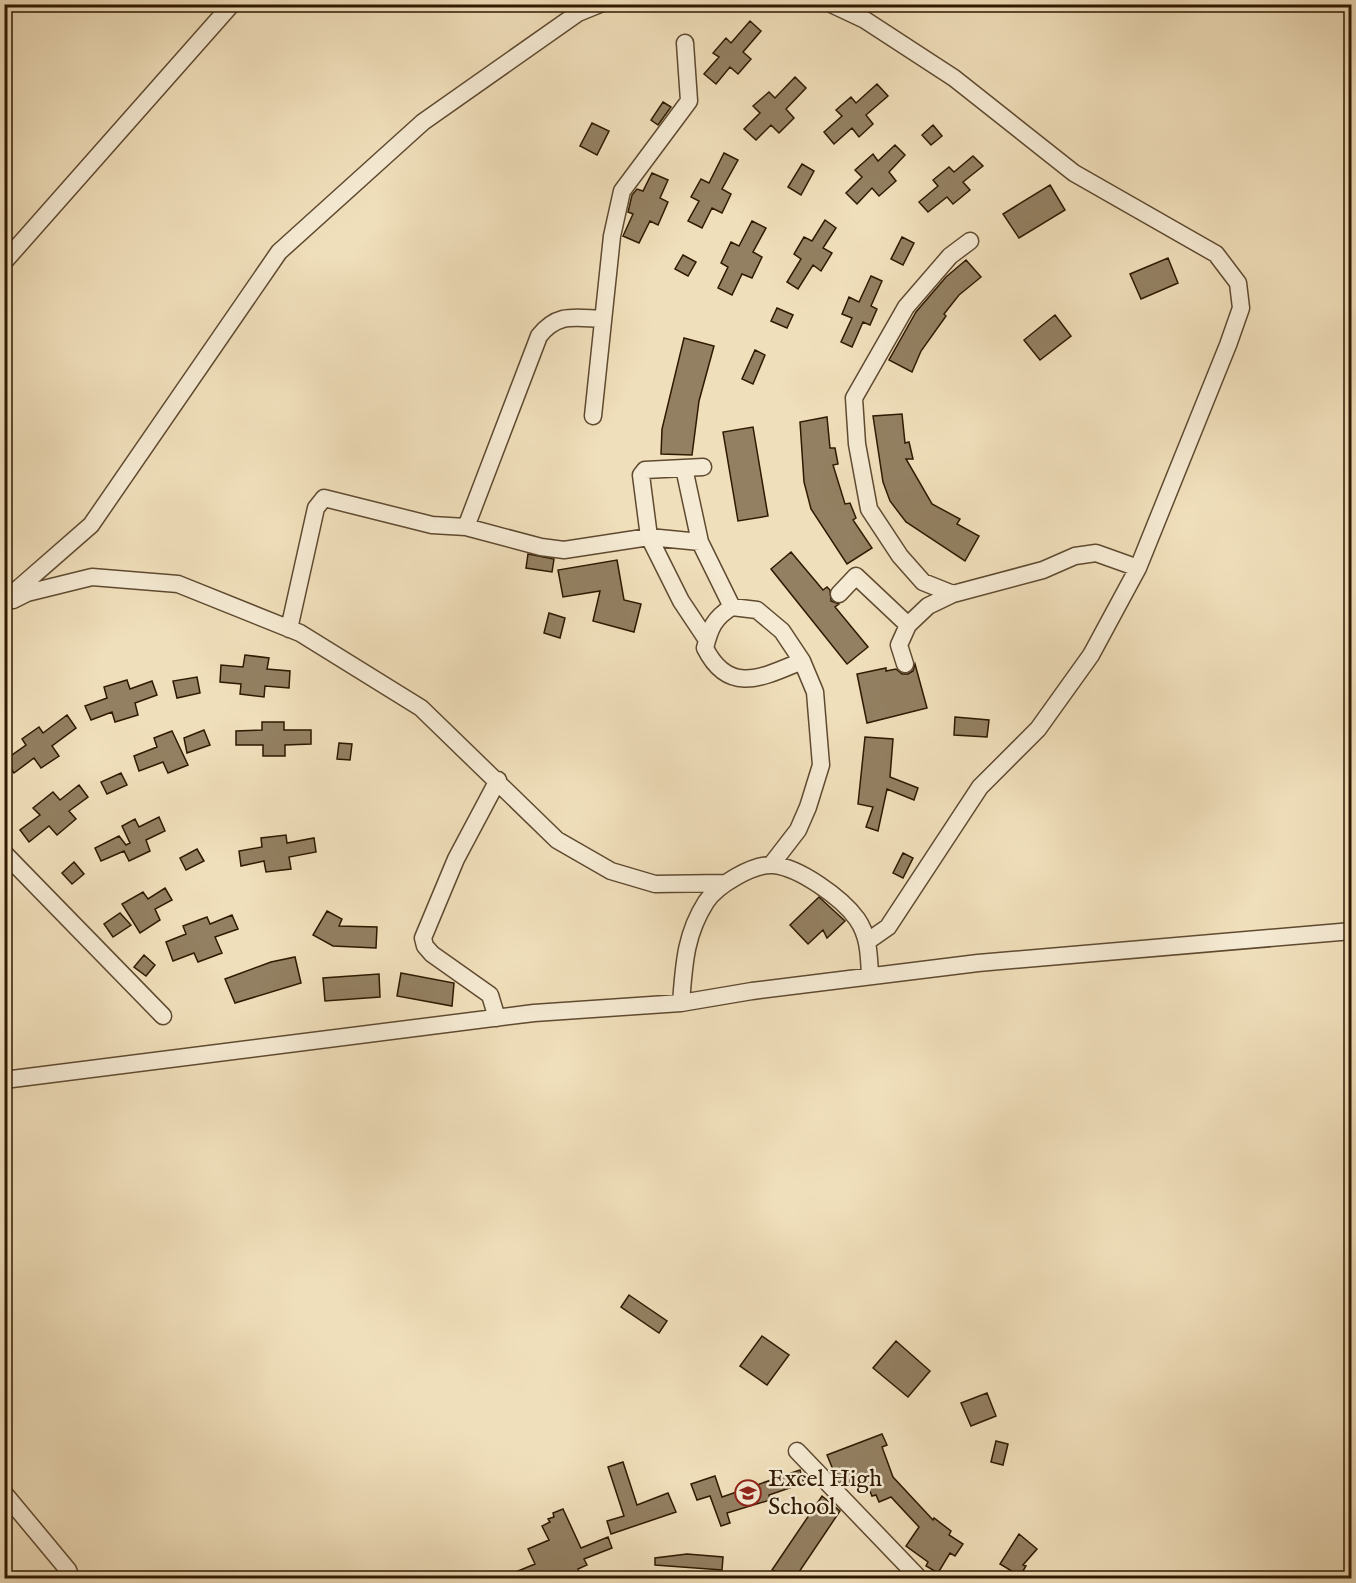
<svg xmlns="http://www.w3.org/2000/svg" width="1356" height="1583" font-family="'IM FELL English',serif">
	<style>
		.building { fill: #938062; stroke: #2f1901; stroke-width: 1.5 }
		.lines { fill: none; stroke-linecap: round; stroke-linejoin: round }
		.minor-casing { stroke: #5f4a30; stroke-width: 19 }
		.minor { stroke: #f5ead3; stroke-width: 16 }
		.labels { text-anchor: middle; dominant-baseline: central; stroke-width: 5; stroke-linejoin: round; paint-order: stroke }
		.poi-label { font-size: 24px; fill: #2f1901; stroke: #f5ead3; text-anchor: start }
	</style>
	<rect width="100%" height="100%" fill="#f0dfbb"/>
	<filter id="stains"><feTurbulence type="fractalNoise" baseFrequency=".00333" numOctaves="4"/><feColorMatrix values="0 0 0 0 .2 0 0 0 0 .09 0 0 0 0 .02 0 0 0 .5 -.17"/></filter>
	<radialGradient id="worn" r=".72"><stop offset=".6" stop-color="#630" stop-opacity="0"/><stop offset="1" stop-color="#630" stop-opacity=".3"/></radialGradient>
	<path class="building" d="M750,21L761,31L743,52L751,59L738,74L730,67L716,84L704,74L719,57L713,53L726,38L731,43Z
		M795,77L806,88L786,109L794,118L779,133L771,125L756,140L744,129L760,113L753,106L769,92L775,98Z
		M877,84L888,96L866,115L873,124L859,137L852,128L834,144L824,132L842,116L836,110L851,97L856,103Z
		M663,102L671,107L658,125L651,120Z
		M592,123L609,131L597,155L580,146Z
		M933,125L942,136L931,145L922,135Z
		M895,145L905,155L889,172L896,181L879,196L872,188L857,204L846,193L862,177L855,170L873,154L878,161Z
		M724,153L738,160L722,189L731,194L722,213L712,208L702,228L688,221L699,201L691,197L701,179L709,183Z
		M973,156L983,166L963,182L970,190L953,204L947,197L928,212L919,202L938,186L933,180L949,167L954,172Z
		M802,164L814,171L801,195L788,187Z
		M652,173L668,180L660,198L668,202L658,225L650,221L639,243L623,236L633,214L628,212L632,195L637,189L643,191Z
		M1050,185L1065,210L1019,238L1003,214Z
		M825,220L836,228L823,248L832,253L821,271L813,265L798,289L787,282L801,259L794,254L804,237L812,241Z
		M752,221L766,228L753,252L762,257L752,278L742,274L732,295L718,288L728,267L721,263L731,242L739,246Z
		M902,237L914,243L903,265L891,259Z
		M683,255L696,262L688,276L675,269Z
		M1168,258L1178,283L1141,299L1130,274Z
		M966,260L981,277L959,295L944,314L946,316L921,351L912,372L889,360L916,312L946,277Z
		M871,276L882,281L871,306L877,309L870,325L863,322L852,347L841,342L852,318L842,314L849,297L859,302Z
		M777,308L793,315L787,328L771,321Z
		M1055,315L1071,336L1040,360L1024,340Z
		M684,338L714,346L699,401L692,455L661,454L662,429Z
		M755,350L765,355L753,384L742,379Z
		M902,414L905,443L909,442L913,459H906L932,504L960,519L957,524L979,536L965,561L906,522L890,501L883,482L873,416Z
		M827,417L830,448H835L838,464L833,465L845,504L850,503L856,518L853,520L872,548L847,564L811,509L804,482L800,422Z
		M753,427L768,516L738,521L723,432Z
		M791,552L823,590L827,587L830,590L831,601L839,604L835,607L868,647L847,664L771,569Z
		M528,554L554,559L552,572L526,568Z
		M617,560L624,600L641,604L634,632L593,621L600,591L563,597L558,570Z
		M549,613L565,618L560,638L544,633Z
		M245,655L269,658L267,669L290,671L289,688L265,686L264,697L240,694L241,684L220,682L221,665L243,667Z
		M915,664L927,708L867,723L857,674L886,668V671L896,669L902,674H908L913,671Z
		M197,677L200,693L177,698L173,681Z
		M127,680L130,689L152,681L157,695L135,703L138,715L115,722L112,712L91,720L85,706L107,698L104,687Z
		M67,715L76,728L52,746L59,756L41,768L34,758L14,773L5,760L26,745L22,739L39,727L43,733Z
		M955,717L989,720L987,737L954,735Z
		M262,722H284V730H311V744L285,745V756H263V745H236V731L262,730Z
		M204,730L210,745L187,753L184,738Z
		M172,731L188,765L168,773L163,762L139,771L134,756L157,747L154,738Z
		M865,737L893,739L890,777L918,788L914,800L887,789L878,831L866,827L873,807L858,804Z
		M339,743L352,744L350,760L337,759Z
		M121,773L127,785L107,794L101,782Z
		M79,785L88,797L69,811L76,819L57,835L49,826L29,842L20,830L40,815L33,808L53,792L60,800Z
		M159,817L165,831L146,840L150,851L129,861L124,851L101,861L95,848L119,836L126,845L130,843L122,826L135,819L139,827Z
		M286,835L287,843L314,838L316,852L289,857L291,869L266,872L264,861L241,866L239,851L262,847L261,838Z
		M197,849L204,861L186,870L180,858Z
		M903,853L913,858L903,878L893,873Z
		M74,862L84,874L72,884L62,873Z
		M165,888L172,900L155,909L160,920L140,933L122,904L143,892L148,899Z
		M819,897L845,921L827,938L823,930L808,944L790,925Z
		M327,911L342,919L339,926L377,927L376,948L333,946L313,935Z
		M120,913L131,925L113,937L104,924Z
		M232,915L238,929L215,937L222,953L198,962L194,953L173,961L166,942L186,934L183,926L207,917L210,924Z
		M144,955L155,965L146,976L134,967Z
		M295,957L301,983L235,1003L225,979L271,962Z
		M401,973L454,983L452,1006L397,996Z
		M379,974L380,997L325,1001L323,978Z
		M629,1295L667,1321L659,1333L621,1307Z
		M762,1336L789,1355L767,1385L740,1366Z
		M896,1341L930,1371L908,1397L873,1368Z
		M987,1393L996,1416L971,1426L961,1403Z
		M882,1434L887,1445L882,1447L893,1477L933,1520L934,1518L951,1531L949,1535L963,1544L955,1556L950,1553L938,1573L926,1566L928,1562L906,1546L919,1527L891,1497L879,1502L876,1495L872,1496L864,1477L846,1486L836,1476L839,1470L834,1472L827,1455Z
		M996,1441L1008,1444L1003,1465L991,1462Z
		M623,1462L637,1505L668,1493L676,1512L611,1534L607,1521L624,1516L608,1467Z
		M800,1470L804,1483L769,1495L770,1500L727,1513L730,1523L721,1526L710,1496L697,1500L691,1484L715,1476L722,1497Z
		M822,1496L840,1511L795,1578H774L777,1572L772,1570Z
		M563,1509L581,1548L608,1537L612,1548L584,1559L587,1565L578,1569L582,1578H542L540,1575L531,1578H501L535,1564L528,1549L549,1540L542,1526L550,1522L548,1519L554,1517L553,1513Z
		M1019,1534L1037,1549L1023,1565L1026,1566L1020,1576L1000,1564Z
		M687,1554L723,1557L722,1570L655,1565V1558Z"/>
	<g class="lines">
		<g class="minor-casing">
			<path id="minor" d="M831,4L865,20L954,78L1074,173L1216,254L1238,283L1241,308L1228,345L1138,568
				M4,262L232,4
				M593,416L612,236L622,191L689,101L685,43
				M703,467L645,470L641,475L649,537L681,601L707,640
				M684,468L700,542L732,607
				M466,527L539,336C558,312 575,318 603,319
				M839,594L856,576L908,625
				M953,594L923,582L900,556L869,509L857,444L854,398L906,307L950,256L970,241
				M13,600L27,593L92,577L178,584L300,633L421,708L557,840L611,871L655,884L724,883
				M4,601L91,525L279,252L423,122L578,13L600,4
				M289,629L316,508L324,498L432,525L466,527L541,547L564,550L649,537L700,542
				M4,853L163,1016
				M771,865L798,830L808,807L821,765L815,692L802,661L782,631L757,610L732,607C714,618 710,628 705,648C729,696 763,677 802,661
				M868,941L888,927L980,787L1038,729L1091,655L1138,568L1096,553L1075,556L1043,570L953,594L928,606L908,625L899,645L905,664
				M681,1003C684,965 685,935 706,902C717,885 753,864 773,865C799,867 842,898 857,919C869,936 869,956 870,976
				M497,1018L490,995L432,954L425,946L423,938L456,859L498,780
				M4,1080L534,1013L681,1003L752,991L978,963L1352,931
				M797,1451L919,1578
				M4,1493L68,1570L71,1578"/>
		</g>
		<use href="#minor" class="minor"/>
	</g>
	<defs>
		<g id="school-ring" transform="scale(1.35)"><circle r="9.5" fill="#f5ead3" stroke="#8f2418" stroke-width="1.5"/><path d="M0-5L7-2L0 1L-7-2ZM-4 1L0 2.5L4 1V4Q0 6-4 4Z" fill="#8f2418"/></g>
	</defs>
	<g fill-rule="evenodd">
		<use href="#school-ring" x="748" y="1493"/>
	</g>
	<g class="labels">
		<g class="poi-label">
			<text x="768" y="1479">Excel High<tspan x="768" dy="28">School</tspan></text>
		</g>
	</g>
	<rect width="1356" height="1583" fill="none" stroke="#f0dfbb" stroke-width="24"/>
	<rect x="6" y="6" width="1344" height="1571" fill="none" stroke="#2f1901" stroke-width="3"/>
	<rect x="12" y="12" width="1332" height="1559" fill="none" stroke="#2f1901" stroke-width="1.5"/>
	<rect width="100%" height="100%" filter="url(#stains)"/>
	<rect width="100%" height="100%" fill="url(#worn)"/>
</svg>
